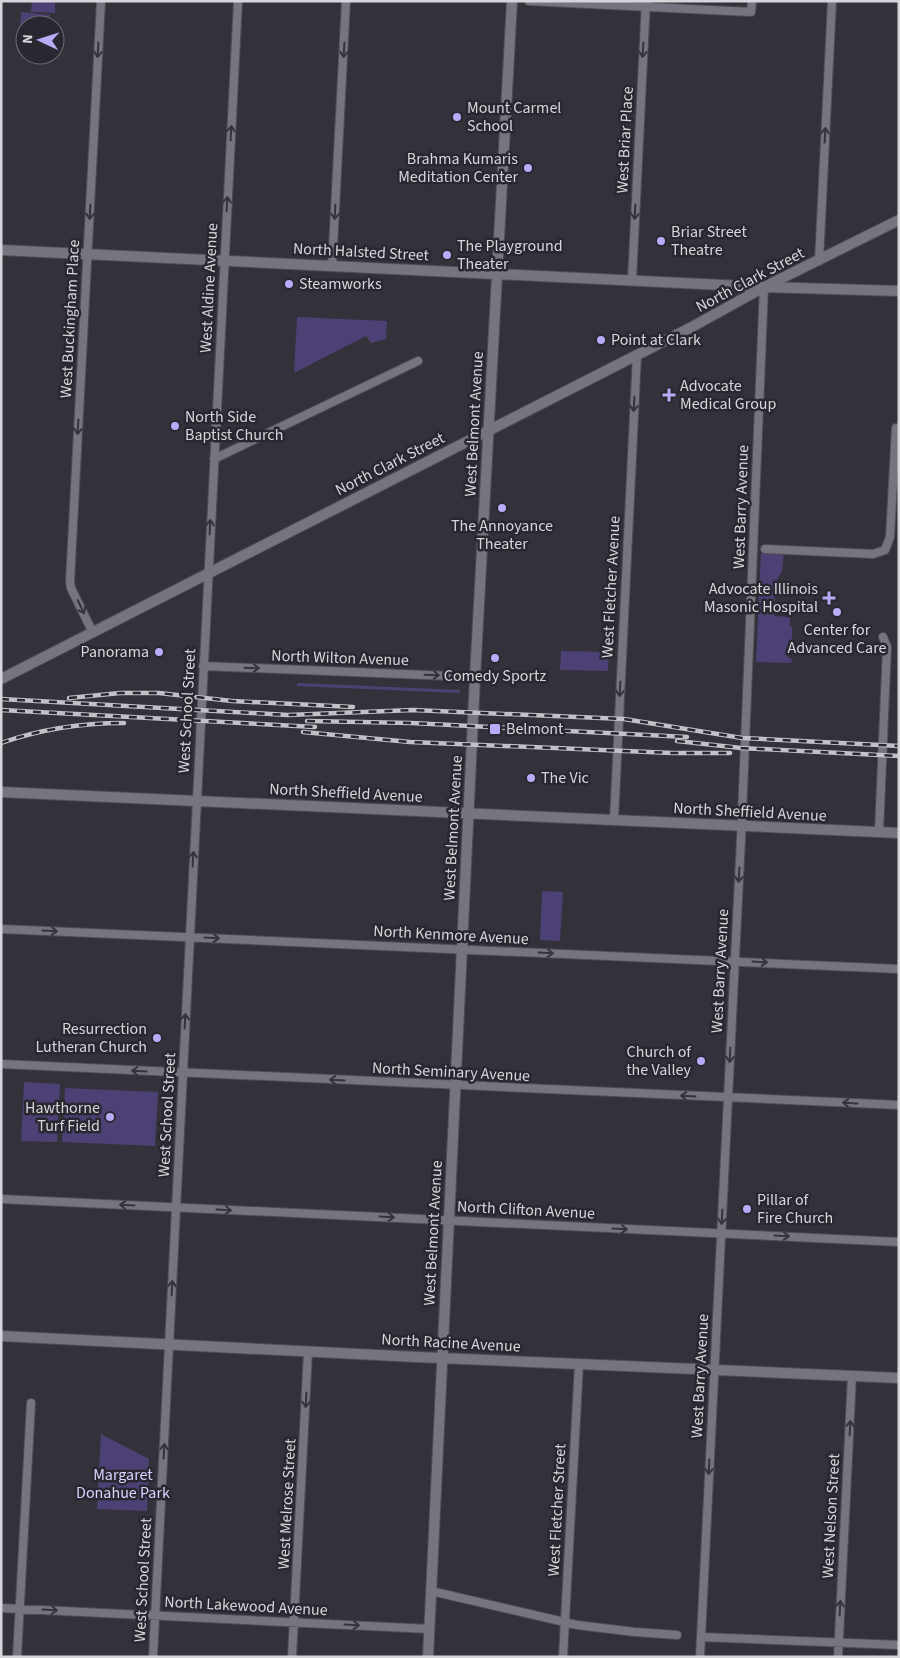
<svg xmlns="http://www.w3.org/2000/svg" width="900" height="1658" font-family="'Source Sans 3',sans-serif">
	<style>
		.green { fill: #4c4075 }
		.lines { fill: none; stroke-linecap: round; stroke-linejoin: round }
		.street-casing { stroke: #4f4e55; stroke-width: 10 }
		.secondary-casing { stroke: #4f4e55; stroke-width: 12 }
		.street { stroke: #76757f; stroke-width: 8 }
		.secondary { stroke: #76757f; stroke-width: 10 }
		.rail-casing { stroke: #c2c1c7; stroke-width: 4.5 }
		.rail { stroke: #292830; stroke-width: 2.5; stroke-dasharray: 8; stroke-linecap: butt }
		.oneway { stroke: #35343c }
		.poi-dot { fill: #b9abf7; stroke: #292830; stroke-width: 2 }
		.labels { text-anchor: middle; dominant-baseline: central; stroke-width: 5; stroke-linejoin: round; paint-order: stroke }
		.poi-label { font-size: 16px; fill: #d6d5da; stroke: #292830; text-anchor: start }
		.street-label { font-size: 16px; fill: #d6d5da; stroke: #292830 }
		.park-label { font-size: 16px; fill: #dad3ff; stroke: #292830 }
	</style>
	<rect width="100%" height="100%" fill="#33323a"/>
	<path class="green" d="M32,1H55V13L31,12Z
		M21,12L50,15L49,25H25V33H20Z
		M297,317L387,321L386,339L371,343L366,336L294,373Z
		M761,553H784L782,571L778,578L774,591L775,611L774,616L790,617V626L792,627V642L788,657L792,659L791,663L756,662Z
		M561,651L609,652L608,671L560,670Z
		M297,683L460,690V693L297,686Z
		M542,891L563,892L560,941L540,940Z
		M24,1082L60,1084L57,1142L21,1141Z
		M65,1088L158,1092L155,1146L62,1142Z
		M101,1434L149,1459L147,1511L97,1509Z"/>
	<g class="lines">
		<g class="street-casing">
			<path id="street" d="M529,1L751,12L752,1
				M819,261L832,1
				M332,266L346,1
				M632,280L646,1
				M214,459L418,361
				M765,549L873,554L885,550L890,537L896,428H899
				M93,633L71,588L70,581L101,1
				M203,666L475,677
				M614,820L637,355
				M879,832L887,647L883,637
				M1,929L899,969
				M1,1064L899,1105
				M1,1199L899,1242
				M431,1591L577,1625L635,1632L677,1635
				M1,1608L430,1629
				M701,1637L899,1645
				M17,1657L31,1403
				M153,1657L238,1
				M292,1657L308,1352
				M563,1657L579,1364
				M700,1657L741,839L764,287
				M838,1657L852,1376"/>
		</g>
		<g class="secondary-casing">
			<path id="secondary" d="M1,250L764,287L899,291
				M1,679L690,328L764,287L899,220
				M1,792L899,833
				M1,1336L417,1357L899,1378
				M428,1657L475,677L512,1"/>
		</g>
		<use href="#street" class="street"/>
		<use href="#secondary" class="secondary"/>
		<g class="rail-casing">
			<path id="rail" d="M69,698L120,693H159L232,701L353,707
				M1,699L288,715L413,710L624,719L742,738L899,746
				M1,710L315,727
				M307,721L411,723L687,737
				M303,732L410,742L672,753H730
				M677,741L741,748L899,756
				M1,743C41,729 82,723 124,723"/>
		</g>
		<use href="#rail" class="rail"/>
	</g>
	<defs><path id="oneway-shaft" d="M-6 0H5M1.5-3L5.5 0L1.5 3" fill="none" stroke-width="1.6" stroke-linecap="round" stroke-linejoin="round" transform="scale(1.25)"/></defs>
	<g class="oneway">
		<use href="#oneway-shaft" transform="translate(98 50) rotate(93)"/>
		<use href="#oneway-shaft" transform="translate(344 50) rotate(93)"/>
		<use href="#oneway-shaft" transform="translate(643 50) rotate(93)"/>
		<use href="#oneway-shaft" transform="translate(231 133) rotate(-87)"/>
		<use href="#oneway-shaft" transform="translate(825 135) rotate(-87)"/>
		<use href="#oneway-shaft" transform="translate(227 204) rotate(-87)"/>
		<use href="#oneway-shaft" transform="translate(90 212) rotate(93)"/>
		<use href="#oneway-shaft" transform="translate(335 212) rotate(93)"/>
		<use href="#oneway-shaft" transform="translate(635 212) rotate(93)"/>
		<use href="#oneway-shaft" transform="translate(634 404) rotate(93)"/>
		<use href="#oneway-shaft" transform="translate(78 427) rotate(93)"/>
		<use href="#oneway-shaft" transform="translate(210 527) rotate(-87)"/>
		<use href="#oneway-shaft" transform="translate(81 607) rotate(65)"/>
		<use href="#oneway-shaft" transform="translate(252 668) rotate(2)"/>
		<use href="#oneway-shaft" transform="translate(432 675) rotate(2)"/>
		<use href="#oneway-shaft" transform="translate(620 689) rotate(93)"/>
		<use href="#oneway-shaft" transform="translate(193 859) rotate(-87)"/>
		<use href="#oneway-shaft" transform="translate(739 875) rotate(93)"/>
		<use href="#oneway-shaft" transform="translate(50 931) rotate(3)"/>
		<use href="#oneway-shaft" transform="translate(212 938) rotate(3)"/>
		<use href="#oneway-shaft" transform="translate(546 953) rotate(3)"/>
		<use href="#oneway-shaft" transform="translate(760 962) rotate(3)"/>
		<use href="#oneway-shaft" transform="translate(185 1021) rotate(-87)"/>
		<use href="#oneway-shaft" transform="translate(730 1055) rotate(93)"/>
		<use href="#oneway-shaft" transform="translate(139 1071) rotate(-177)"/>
		<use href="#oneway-shaft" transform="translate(337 1080) rotate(-177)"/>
		<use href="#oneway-shaft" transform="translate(688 1096) rotate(-177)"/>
		<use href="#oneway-shaft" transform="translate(850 1103) rotate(-177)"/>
		<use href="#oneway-shaft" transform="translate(127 1205) rotate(-177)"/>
		<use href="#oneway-shaft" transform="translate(224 1210) rotate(3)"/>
		<use href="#oneway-shaft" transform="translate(387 1217) rotate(3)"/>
		<use href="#oneway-shaft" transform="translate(722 1217) rotate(93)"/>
		<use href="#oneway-shaft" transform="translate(620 1229) rotate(3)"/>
		<use href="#oneway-shaft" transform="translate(782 1236) rotate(3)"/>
		<use href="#oneway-shaft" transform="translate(172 1288) rotate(-87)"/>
		<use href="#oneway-shaft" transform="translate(306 1400) rotate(93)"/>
		<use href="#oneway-shaft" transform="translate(850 1428) rotate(-87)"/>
		<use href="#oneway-shaft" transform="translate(164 1451) rotate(-87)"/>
		<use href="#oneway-shaft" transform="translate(709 1467) rotate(93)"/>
		<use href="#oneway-shaft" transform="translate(840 1608) rotate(-87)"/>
		<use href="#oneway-shaft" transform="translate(50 1610) rotate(3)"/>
		<use href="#oneway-shaft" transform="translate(352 1625) rotate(3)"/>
	</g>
	<g class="poi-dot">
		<circle cx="457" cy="117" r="5"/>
		<circle cx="528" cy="168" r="5"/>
		<circle cx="661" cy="241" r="5"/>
		<circle cx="447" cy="255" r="5"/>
		<circle cx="289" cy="284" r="5"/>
		<circle cx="601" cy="340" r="5"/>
		<path d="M666.5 387.5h5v5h5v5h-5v5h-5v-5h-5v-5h5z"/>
		<circle cx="175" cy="426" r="5"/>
		<circle cx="502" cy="508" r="5"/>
		<path d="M826.5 590.5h5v5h5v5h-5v5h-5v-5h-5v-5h5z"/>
		<circle cx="837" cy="612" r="5"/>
		<circle cx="159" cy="652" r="5"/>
		<circle cx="495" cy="658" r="5"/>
		<rect x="489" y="723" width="12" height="12" rx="2.5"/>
		<circle cx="531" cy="778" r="5"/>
		<circle cx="157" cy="1038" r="5"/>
		<circle cx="701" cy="1061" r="5"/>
		<circle cx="110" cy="1117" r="5"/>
		<circle cx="747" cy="1209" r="5"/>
	</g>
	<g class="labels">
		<g class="poi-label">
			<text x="467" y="108">Mount Carmel<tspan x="467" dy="18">School</tspan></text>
			<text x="518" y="159" text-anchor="end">Brahma Kumaris<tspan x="518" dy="18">Meditation Center</tspan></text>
			<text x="671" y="232">Briar Street<tspan x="671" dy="18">Theatre</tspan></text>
			<text x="457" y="246">The Playground<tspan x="457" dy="18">Theater</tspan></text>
			<text x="299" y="284">Steamworks</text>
			<text x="611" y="340">Point at Clark</text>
			<text x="680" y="386">Advocate<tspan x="680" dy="18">Medical Group</tspan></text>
			<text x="185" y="417">North Side<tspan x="185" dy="18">Baptist Church</tspan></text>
			<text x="502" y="526" text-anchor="middle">The Annoyance<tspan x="502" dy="18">Theater</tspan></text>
			<text x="818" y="589" text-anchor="end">Advocate Illinois<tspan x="818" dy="18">Masonic Hospital</tspan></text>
			<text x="837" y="630" text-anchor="middle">Center for<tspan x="837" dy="18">Advanced Care</tspan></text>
			<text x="149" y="652" text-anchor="end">Panorama</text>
			<text x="495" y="676" text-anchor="middle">Comedy Sportz</text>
			<text x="506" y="729">Belmont</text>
			<text x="541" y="778">The Vic</text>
			<text x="147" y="1029" text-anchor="end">Resurrection<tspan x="147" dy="18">Lutheran Church</tspan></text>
			<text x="691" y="1052" text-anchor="end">Church of<tspan x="691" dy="18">the Valley</tspan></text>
			<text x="100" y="1108" text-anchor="end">Hawthorne<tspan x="100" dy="18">Turf Field</tspan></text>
			<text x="757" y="1200">Pillar of<tspan x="757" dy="18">Fire Church</tspan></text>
		</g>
		<g class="street-label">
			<text transform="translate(625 140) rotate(-87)">West Briar Place</text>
			<text transform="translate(361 252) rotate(3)">North Halsted Street</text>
			<text transform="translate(750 280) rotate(-28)">North Clark Street</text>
			<text transform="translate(209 288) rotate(-87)">West Aldine Avenue</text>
			<text transform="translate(70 319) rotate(-87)">West Buckingham Place</text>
			<text transform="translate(474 424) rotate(-87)">West Belmont Avenue</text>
			<text transform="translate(390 464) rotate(-27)">North Clark Street</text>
			<text transform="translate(741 507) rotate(-88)">West Barry Avenue</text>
			<text transform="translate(611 587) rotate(-87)">West Fletcher Avenue</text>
			<text transform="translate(340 658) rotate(2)">North Wilton Avenue</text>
			<text transform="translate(187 711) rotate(-87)">West School Street</text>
			<text transform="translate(346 793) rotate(3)">North Sheffield Avenue</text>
			<text transform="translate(750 812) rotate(3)">North Sheffield Avenue</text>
			<text transform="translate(453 828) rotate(-87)">West Belmont Avenue</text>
			<text transform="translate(451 935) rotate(3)">North Kenmore Avenue</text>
			<text transform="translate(720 971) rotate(-87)">West Barry Avenue</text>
			<text transform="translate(451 1072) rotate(3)">North Seminary Avenue</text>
			<text transform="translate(167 1115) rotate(-87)">West School Street</text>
			<text transform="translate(526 1210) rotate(3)">North Clifton Avenue</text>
			<text transform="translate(433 1233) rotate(-87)">West Belmont Avenue</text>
			<text transform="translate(451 1343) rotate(3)">North Racine Avenue</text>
			<text transform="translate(700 1376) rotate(-87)">West Barry Avenue</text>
			<text transform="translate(287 1504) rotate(-87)">West Melrose Street</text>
			<text transform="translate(557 1510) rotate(-87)">West Fletcher Street</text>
			<text transform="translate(831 1516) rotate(-87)">West Nelson Street</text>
			<text transform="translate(143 1580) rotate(-87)">West School Street</text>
			<text transform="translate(246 1606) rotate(3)">North Lakewood Avenue</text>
		</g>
		<g class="park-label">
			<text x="123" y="1475">Margaret<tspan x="123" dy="18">Donahue Park</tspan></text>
		</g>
	</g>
	<rect width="900" height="1658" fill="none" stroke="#d6d5da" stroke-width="5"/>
	<g transform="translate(40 40) rotate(274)"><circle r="24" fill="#292830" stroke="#6e6d74"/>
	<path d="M0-4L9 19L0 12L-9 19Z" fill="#b9abf7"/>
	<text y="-8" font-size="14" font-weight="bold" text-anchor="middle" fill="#d6d5da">N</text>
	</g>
</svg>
